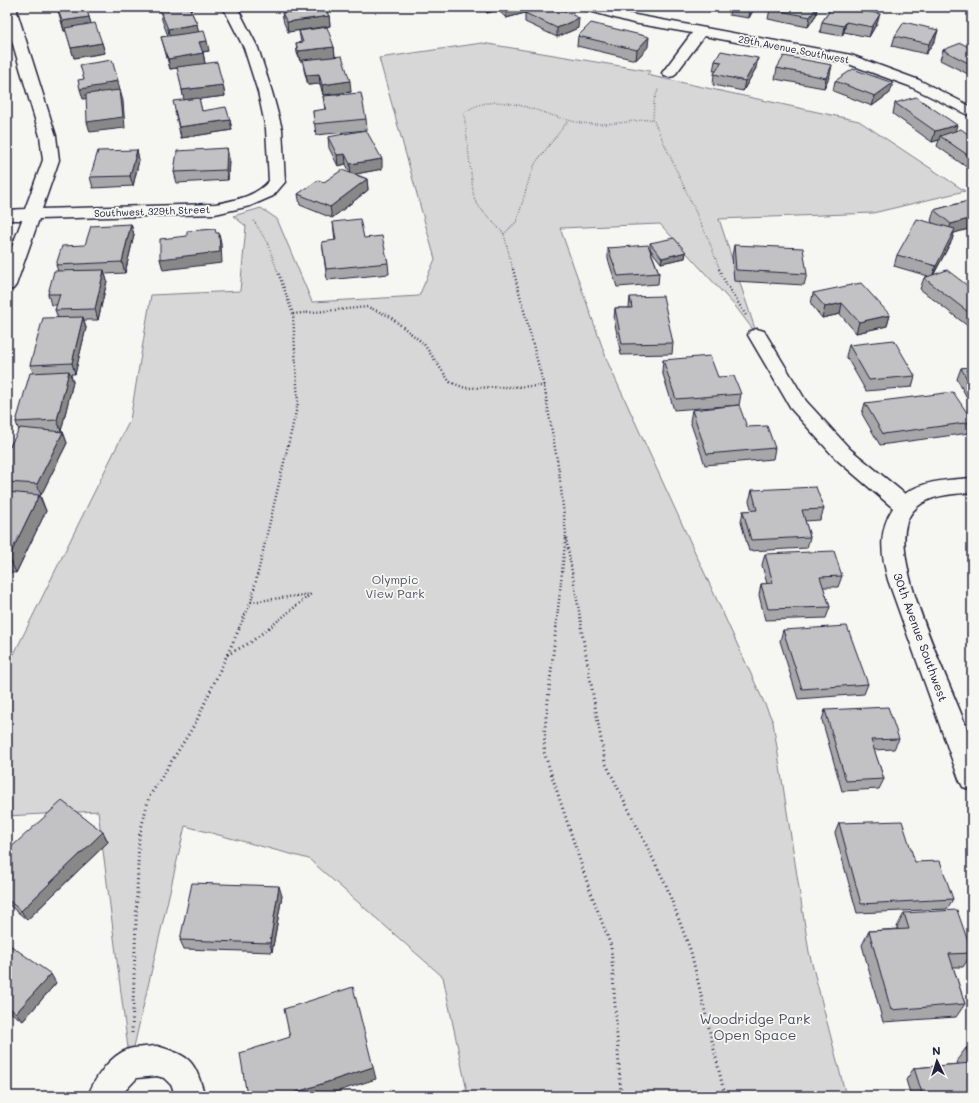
<svg xmlns="http://www.w3.org/2000/svg" width="979" height="1103" font-family="Mali,sans-serif">
	<style>
		.green { fill: #d7d7d7; stroke: #7c7c89 }
		.lines { fill: none; stroke-linecap: round; stroke-linejoin: round }
		.minor-casing { stroke: #22223b; stroke-width: 3 }
		.path-far2 { stroke: #22223b; stroke-width: 1.5; stroke-dasharray: 0.5 2; stroke-linecap: butt }
		.path-far1 { stroke: #22223b; stroke-width: 2.5; stroke-dasharray: 1 2.5; stroke-linecap: butt }
		.path { stroke: #22223b; stroke-width: 3; stroke-dasharray: 1 3.5; stroke-linecap: butt }
		.minor { fill: #f6f6f2; fill-rule: evenodd }
		.wall { fill: #a7a7a9; stroke: #22223b }
		.shaded-wall { fill: #888889; stroke: #22223b }
		.building { fill: #c2c2c4; stroke: #22223b }
		.labels { text-anchor: middle; dominant-baseline: central; stroke-width: 3.5; stroke-linejoin: round; paint-order: stroke }
		.far-street-label { font-size: 10px; fill: #22223b; stroke: #f6f6f2 }
		.park-label { font-size: 12px; fill: #4f4f62; stroke: #f6f6f2 }
		.street-label { font-size: 12px; fill: #22223b; stroke: #f6f6f2 }
		.near-park-label { font-size: 14px; fill: #4f4f62; stroke: #f6f6f2 }
	</style>
	<rect width="100%" height="100%" fill="#f6f6f2"/>
	<filter id="ink" filterUnits="userSpaceOnUse"><feTurbulence type="fractalNoise" baseFrequency=".025" numOctaves="2"/><feDisplacementMap in="SourceGraphic" scale="8" xChannelSelector="R" yChannelSelector="G"/><feConvolveMatrix kernelMatrix="1 2 1 2 8 2 1 2 1" color-interpolation-filters="sRGB"/></filter>
	<g filter="url(#ink)">
		<path class="green" d="M482,43L650,71L647,75L859,121L965,191L873,213L719,219L757,335L736,307L660,224L560,228L608,363L773,722L809,952L846,1096H468L443,977L309,859L185,826L130,1064L98,811L7,816V668L130,420L151,295L240,291L246,226L233,216L261,208L277,219L312,302L419,296L435,259L379,58Z"/>
		<g class="lines">
			<g class="minor-casing">
				<path id="minor" d="M7,7H18L17,12L56,136L59,160L42,209L215,204C235,200 255,197 269,181L266,129L258,92L244,48L223,7H237L258,48L272,92L282,129L285,182L273,196L250,206L215,214L39,219L16,285L13,289L7,290V260L22,220H7V210L25,209L43,160L40,136L7,24Z
					M584,7H606L635,15L851,55L919,80L972,107V117L909,86L843,62L704,36L674,76L669,77L664,76L662,73L692,33L633,23L586,10Z
					M757,329L764,331L806,401L850,449L905,494C923,480 950,480 972,478V492C951,495 928,494 913,511C878,550 960,697 972,744C975,757 972,777 972,790L963,787L959,779L888,580C881,554 878,531 893,508L836,459L792,410L748,335L750,331Z
					M157,1046C193,1057 194,1061 205,1096H175L172,1086L164,1078L157,1076L137,1078L120,1096H88C95,1078 109,1056 129,1049C137,1047 148,1047 157,1046Z"/>
			</g>
			<path class="path-far2" d="M658,90L654,101L653,119L709,241L720,270
				M254,221L268,244L277,270
				M504,234L517,221L530,176L536,162L568,121
				M513,270L504,234L480,208L474,199L464,113C499,86 545,118 582,123C606,126 630,121 653,119"/>
			<path class="path-far1" d="M513,269L544,386L559,471L566,534L556,628
				M719,269L723,278L747,317
				M293,314L368,307L389,316L423,343L450,382L465,388L544,386
				M566,538L582,628
				M251,602L310,594
				M239,628L251,602L298,403L293,314L277,269
				M269,628L311,594"/>
			<path class="path" d="M556,627L545,727L544,752L588,885L611,946L621,1096
				M581,627L605,762L666,885L691,952L725,1096
				M227,655L251,642L270,627
				M132,1033L139,837L149,797L195,724L240,627"/>
			<use href="#minor" class="minor"/>
		</g>
		<path class="wall" d="M57,7H86L91,24L102,43L105,53L74,58L66,31H64Z
			M158,7H194L195,9H190L197,24L198,32L209,51L203,52L205,63L223,85L225,96L199,99L202,111L230,120L232,130L181,138L175,112L184,100L178,68L170,69L164,47L161,37L168,36L162,20L161,13Z
			M288,7H324L329,16L330,26L288,32L284,23L282,13L289,12Z
			M481,7H529V11L578,28L557,37L525,22V13L506,18L498,10L487,13Z
			M730,7H755L749,18L729,15Z
			M771,7H817L816,15L808,27L768,19L770,9Z
			M832,7L877,23L869,37L844,32L842,36L820,32L822,22Z
			M938,30L935,40L926,54L892,46L895,36Z
			M299,31L334,47L335,56L351,92L323,95L320,84L308,85L304,70L303,61H300L297,53L296,43H301Z
			M578,36L648,47L636,60L577,46Z
			M972,49V76L940,60L943,50Z
			M715,61L756,68L743,91L713,85L714,74L716,71H713Z
			M777,68L830,75L824,88L775,79Z
			M835,81L890,93L872,106L833,91Z
			M323,96L366,119L367,130L316,135L313,111L325,110Z
			M895,103L955,131L972,137V171L937,146L939,140L932,142L893,114Z
			M328,137L382,169L355,174L367,179L368,190L332,218L300,205L298,194L324,182L350,173L346,164L338,166L329,148Z
			M137,150L139,160L133,186L93,188L90,177Z
			M229,158L228,180L177,183L174,172Z
			M972,200V228L954,233L952,240L934,274L972,289V326L969,327L920,289L924,278L928,276L894,266L897,255L933,223L931,221L934,210Z
			M333,222L364,238L388,263L389,274L327,280L322,242L335,241Z
			M131,224L134,235L125,273L105,274L107,281L98,320H84L86,328L75,374H71L73,382L61,431L63,432L67,443L41,495H40L46,511L16,573L7,572V446H10L19,431L16,422L33,372L30,365L58,318L55,310L57,305H51L48,294L58,271L56,265L85,245Z
			M650,243L686,252L685,258L661,263L650,249L659,273L658,284L617,287L608,259V248L650,249Z
			M734,245L807,274L804,285L734,281L732,256Z
			M813,293L890,315L887,326L856,333L840,314L822,318L811,304Z
			M630,297L673,343L672,354L621,355L614,319L615,308H629Z
			M849,345L915,376L912,387L866,391L846,356Z
			M663,360L718,377L741,394L739,405L674,410L662,371Z
			M972,367V407L957,379L961,368Z
			M865,403L972,420V426L969,433L880,445L862,414Z
			M692,410L747,427L775,448L773,459L705,465L690,421Z
			M752,490L824,509L820,520L805,521L810,537L807,548L749,551L741,522L743,511H752L749,501Z
			M972,534V546L969,540Z
			M765,554L842,576L838,587H823L830,607L826,618L765,620L759,595L761,584H767L762,565Z
			M783,630L868,684L864,694L798,699L780,641Z
			M825,710L899,739L894,749L874,750L884,779L879,789L842,791L822,720Z
			M839,823L915,862L953,899L947,909L857,913L835,833Z
			M103,832L108,842L27,920L7,903V851Z
			M282,896L272,952L184,949L180,940Z
			M904,913L972,953L963,967H953L965,1004L956,1017L883,1022L862,945L869,931L898,929L897,927Z
			M7,943L56,983L23,1021L10,1012L7,1015Z
			M972,1047V1096H911L906,1080L914,1068L958,1064L957,1060L966,1048Z"/>
		<path class="shaded-wall" d="M159,7H194L195,9L162,13L160,10L161,14Z
			M487,7H498V10L487,13Z
			M509,7H529V13H525L506,18V8Z
			M751,7H755L749,18L750,8Z
			M817,7L816,15L808,27L810,17Z
			M880,14L877,23L869,37L872,27Z
			M329,16L330,26L288,32L287,22Z
			M89,17L92,27L64,31L62,21Z
			M579,18L578,28L557,37V28Z
			M846,22L844,32L842,36L844,26Z
			M197,24L199,34L170,39L168,29Z
			M938,30L935,40L926,54L929,44Z
			M649,37L648,47L636,60L637,50Z
			M207,41L209,51L201,52L199,42Z
			M102,43L105,53L74,58L71,48Z
			M334,47L335,57L300,61L298,51Z
			M203,53L205,64L170,69L168,59Z
			M758,58L756,68L743,91L745,81Z
			M832,65L830,75L824,88L826,78Z
			M319,74L320,84L308,85L306,75Z
			M118,81L120,91L108,95L83,99L80,89L105,83Z
			M350,81L351,92L323,95L322,85Z
			M893,83L890,93L872,106L875,96Z
			M223,85L225,96L184,101L182,90Z
			M120,90L123,101L125,128L90,132L87,122Z
			M230,120L232,130L181,138L179,127Z
			M957,125L954,136H940L939,140L932,142L935,131Z
			M227,148L229,158L228,180L226,170Z
			M137,150L139,160L133,186L130,176Z
			M345,154L346,164L338,166L337,155Z
			M382,159V169L351,175L350,164Z
			M367,179L368,190L332,218L330,207Z
			M972,218V228L954,233L952,240L932,277L951,224Z
			M131,224L134,235L125,273L122,262Z
			M219,233L221,243L222,263L163,270L160,259Z
			M686,252L685,258L661,263L662,258Z
			M104,270L107,281L98,320L95,309Z
			M842,303L840,314L822,318L825,307Z
			M890,315L887,326L856,333L859,322Z
			M83,317L86,328L75,374L72,363Z
			M972,318V326L969,327Z
			M69,371L73,382L61,431L57,420Z
			M63,432L67,443L41,495L37,484Z
			M39,495L46,511L16,573L9,557Z
			M103,832L108,842L27,920L21,911Z
			M279,886L282,896L272,952L270,943Z
			M51,974L56,983L23,1021L16,1013Z
			M7,1008L10,1012L7,1015Z
			M373,1067L376,1079L323,1096H285Z"/>
		<path class="building" d="M57,7H86L89,17L62,21Z
			M183,7H189L197,24L168,29L160,10Z
			M290,7H324L329,16L287,22L282,13L292,12Z
			M537,7H555L579,18L557,28L525,13Z
			M771,7H817L810,17L770,9Z
			M832,7H847L880,14L872,27L846,22L844,26L822,22Z
			M904,22L938,30L929,44L895,36Z
			M95,23L102,43L71,48L65,28Z
			M591,23L649,37L637,50L578,36Z
			M327,27L334,47L298,51L296,43L303,42L299,31Z
			M204,31L207,41L199,42L203,53L168,59L161,37Z
			M961,43L972,49V65L943,50Z
			M721,51L758,58L745,81L714,74L722,62L715,61Z
			M342,56L350,81L322,85L319,74L306,75L302,60Z
			M784,56L832,65L826,78L777,68Z
			M112,60L118,81L105,83V85L80,89L78,80L84,79L80,65Z
			M217,62L223,85L182,90L177,67Z
			M853,69L893,83L875,96L835,81Z
			M120,90L123,117L87,122L86,94Z
			M361,93L366,119L314,124L313,111L326,109L323,96Z
			M916,97L957,125L935,131L895,103Z
			M199,98L202,111L226,107L230,120L179,127L173,101Z
			M961,129L972,137V158L940,136Z
			M366,130L382,159L350,164L345,154L337,155L328,137Z
			M227,148L226,170L174,172L177,151Z
			M137,150L130,176L90,177L98,151Z
			M342,170L367,179L330,207L298,194L318,180L324,182Z
			M972,200V218L951,224L934,210Z
			M360,219L364,238L382,236L388,263L326,269L322,242L336,240L333,222Z
			M917,219L955,229L936,266L897,255Z
			M131,224L122,262L56,265L62,246L85,245L91,226Z
			M215,229L216,233H219L220,252L160,259V239L187,236V231Z
			M674,238L686,252L662,258L650,243Z
			M648,245L659,273L618,276L608,248Z
			M734,245L803,248L807,274L736,270Z
			M104,270L95,309L55,310L60,294H48L54,271Z
			M947,270L972,289V315L924,278Z
			M861,283L890,315L859,322L842,303L825,307L813,293Z
			M663,296L673,343L622,344L615,308H632L630,297Z
			M83,317L72,363L30,365L43,318Z
			M894,340L915,376L869,380L849,345Z
			M710,356L718,377L734,376L741,394L676,399L663,360Z
			M972,367V388L961,368Z
			M69,371L57,420L16,422L30,373Z
			M953,392L972,420V422L883,434L865,403Z
			M739,405L747,427L767,426L775,448L707,454L692,410Z
			M20,428L63,432L37,484L7,482V446H10Z
			M816,487L824,509L802,510L810,537L751,540L743,511L757,510L752,490Z
			M7,492L39,495L9,557H7Z
			M834,551L842,576L820,577L830,607L768,609L761,584L773,583L765,554Z
			M847,626L868,684L802,689L783,630Z
			M888,707L899,739L871,740L884,779L846,781L825,710Z
			M62,801L103,832L21,911L7,899V851Z
			M902,821L915,862L940,861L953,899L861,904L839,823Z
			M192,883L279,886L270,943L180,940Z
			M957,910L972,953L949,954L965,1004L891,1010L869,931L909,929L904,913Z
			M7,943L51,974L16,1013L7,1006Z
			M353,987L373,1067L285,1096H247L240,1053L290,1037L284,1009Z
			M972,1047V1096H923L914,1068L971,1063L966,1048Z"/>
	</g>
	<g class="labels">
		<g class="far-street-label">
			<text transform="translate(794 49) rotate(11)">29th Avenue Southwest</text>
			<text transform="translate(152 211) rotate(-2)">Southwest 329th Street</text>
		</g>
		<g class="park-label">
			<text x="395" y="579">Olympic<tspan x="395" dy="14">View Park</tspan></text>
		</g>
		<g class="street-label">
			<text transform="translate(921 637) rotate(70)">30th Avenue Southwest</text>
		</g>
		<g class="near-park-label">
			<text x="755" y="1018">Woodridge Park<tspan x="755" dy="16">Open Space</tspan></text>
		</g>
	</g>
	<rect width="979" height="1103" fill="none" stroke="#f6f6f2" stroke-width="24"/>
	<rect x="12" y="12" width="955" height="1079" fill="none" stroke="#22223b" stroke-width="1.5" filter="url(#ink)"/>
	<g transform="translate(937 1061) rotate(356)" stroke="#f6f6f2" stroke-width="3" paint-order="stroke">
	<path d="M0-3L7 15L0 10L-7 15Z" fill="#22223b"/>
	<text y="-6" font-size="11" font-weight="bold" text-anchor="middle" fill="#22223b">N</text>
	</g>
</svg>
